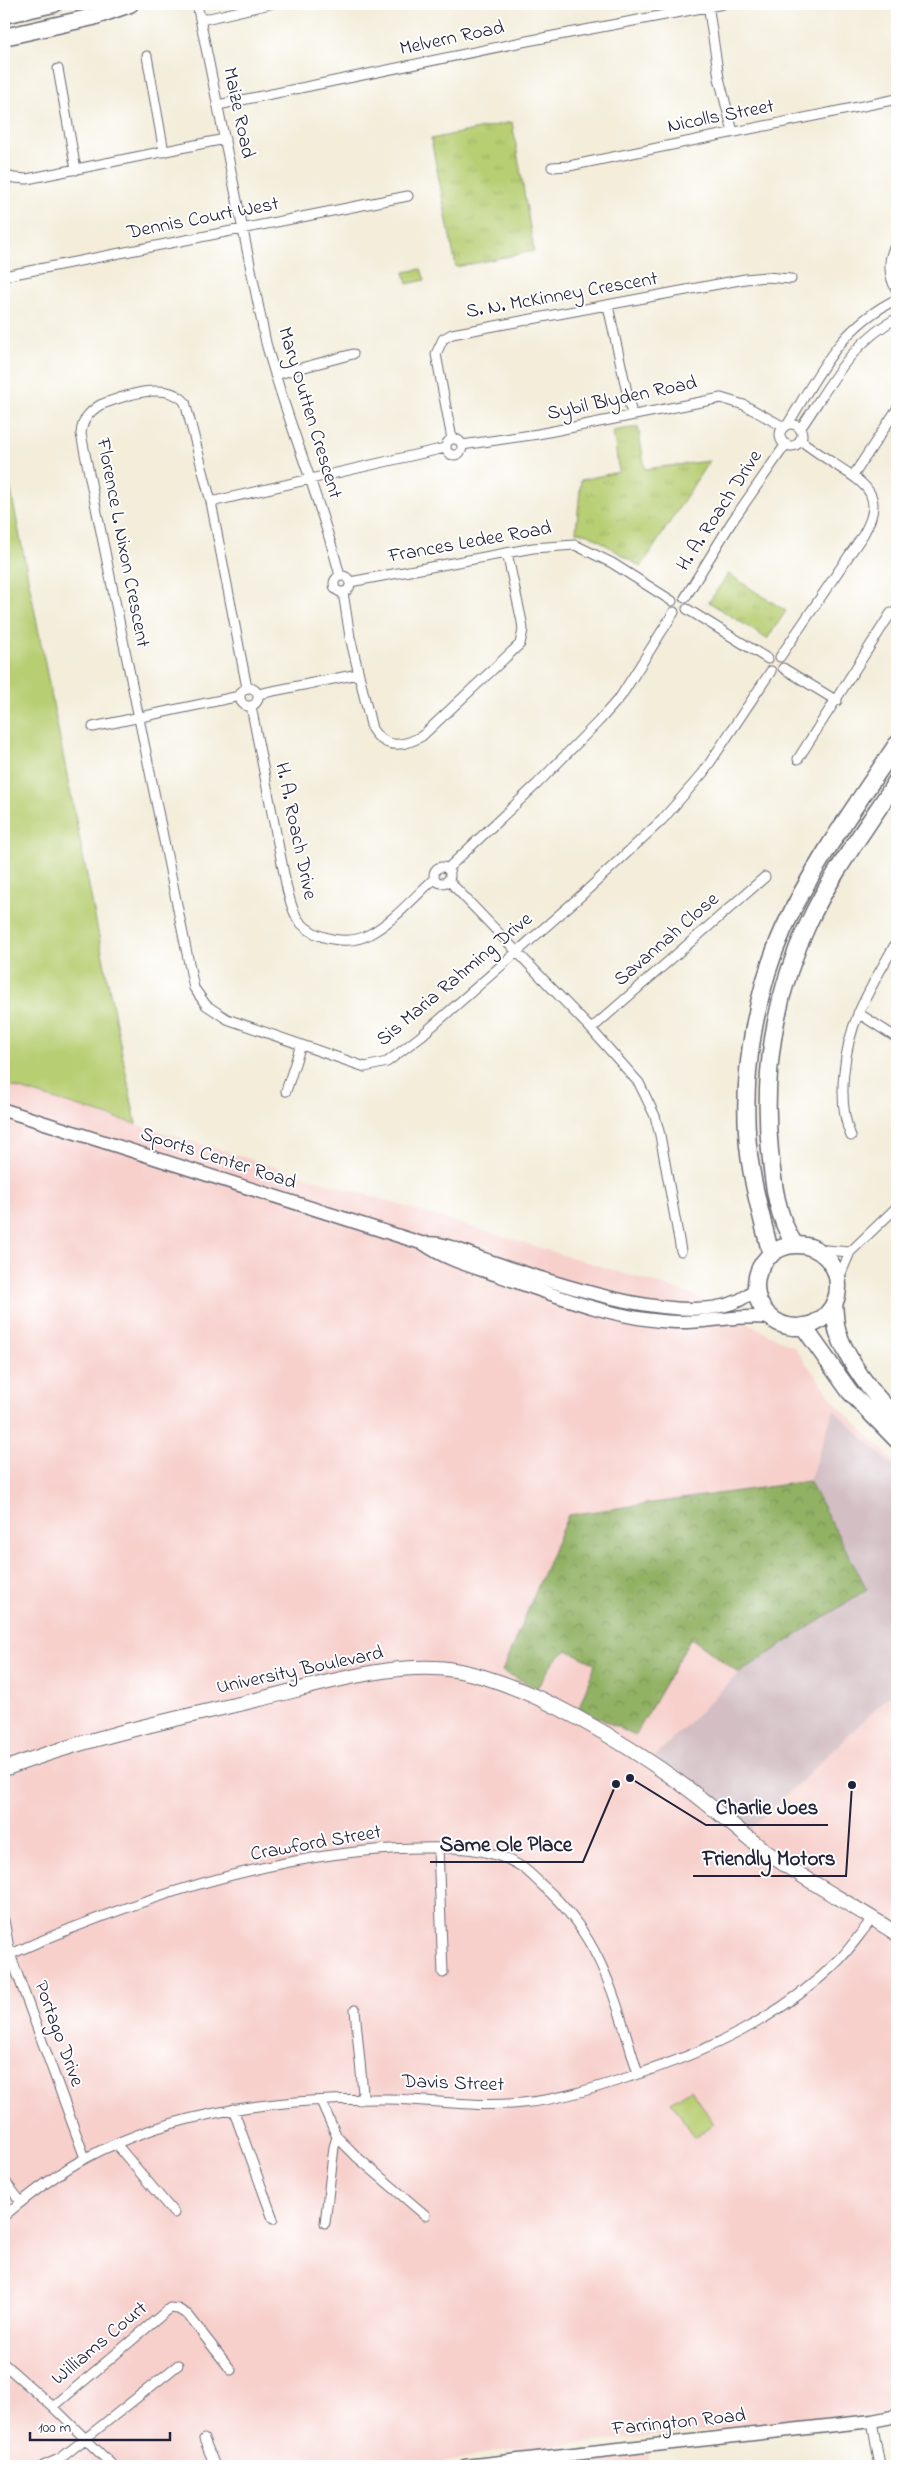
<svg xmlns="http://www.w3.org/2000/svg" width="901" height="2470" font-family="'Indie Flower',sans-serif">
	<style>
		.built { fill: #f7d0cc }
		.industrial { fill: #d2bec3 }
		.green { fill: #b7ce72; stroke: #6c7856 }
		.forest { fill: url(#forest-crowns); stroke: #5a6a50 }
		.park { fill: url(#park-tufts); stroke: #6c7856 }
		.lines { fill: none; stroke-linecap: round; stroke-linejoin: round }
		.street-casing { stroke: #6b6973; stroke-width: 11 }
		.secondary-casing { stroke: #6b6973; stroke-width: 15 }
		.primary-casing { stroke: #6b6973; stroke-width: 16 }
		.highway-casing { stroke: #6b6973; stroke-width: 19 }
		.street { stroke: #fff; stroke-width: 9 }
		.secondary { stroke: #fff; stroke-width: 12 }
		.primary { stroke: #fff; stroke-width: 14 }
		.highway { stroke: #fff; stroke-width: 16 }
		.labels { text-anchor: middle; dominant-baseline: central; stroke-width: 4; stroke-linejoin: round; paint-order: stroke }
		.street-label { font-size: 20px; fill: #22223b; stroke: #fff }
		.leader { fill: none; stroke: #22223b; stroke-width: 2 }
		.callout-dot { fill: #22223b; stroke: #fff; stroke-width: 2 }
		.callout-label { font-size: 21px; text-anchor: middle; font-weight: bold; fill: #22223b; stroke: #fff; stroke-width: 4; stroke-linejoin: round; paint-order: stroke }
	</style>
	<defs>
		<pattern id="forest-crowns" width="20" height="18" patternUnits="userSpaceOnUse" patternTransform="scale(1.25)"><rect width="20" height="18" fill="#91b164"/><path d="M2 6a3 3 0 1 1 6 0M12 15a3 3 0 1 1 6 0" fill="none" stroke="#769054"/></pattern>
		<pattern id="park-tufts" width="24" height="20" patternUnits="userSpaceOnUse" patternTransform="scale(1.25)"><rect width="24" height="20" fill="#b7ce72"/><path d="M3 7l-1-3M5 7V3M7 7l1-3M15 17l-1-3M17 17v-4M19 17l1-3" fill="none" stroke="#9db164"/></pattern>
	</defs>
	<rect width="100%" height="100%" fill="#fff"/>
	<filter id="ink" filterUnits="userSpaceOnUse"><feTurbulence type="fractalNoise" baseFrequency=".02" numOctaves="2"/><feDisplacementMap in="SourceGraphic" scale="10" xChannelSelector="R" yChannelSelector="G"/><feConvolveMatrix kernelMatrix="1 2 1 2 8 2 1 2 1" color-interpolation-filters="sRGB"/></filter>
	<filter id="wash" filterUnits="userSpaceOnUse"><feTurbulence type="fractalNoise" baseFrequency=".0096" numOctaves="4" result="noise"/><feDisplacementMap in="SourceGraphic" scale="20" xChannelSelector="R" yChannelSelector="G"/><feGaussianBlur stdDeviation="1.12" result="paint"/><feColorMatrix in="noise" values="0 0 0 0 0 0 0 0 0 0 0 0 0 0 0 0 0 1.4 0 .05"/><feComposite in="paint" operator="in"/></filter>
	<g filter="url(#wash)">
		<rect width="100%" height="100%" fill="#f3edda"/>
		<path class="built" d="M4,1084L691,1294L794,1347L838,1406L897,1464V2408L878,2414L492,2452L431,2466H4Z
			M649,2453V2466H549V2465Z"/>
		<path class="industrial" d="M834,1410L897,1470V1688L749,1831L652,1759L739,1673L867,1589L809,1481Z"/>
		<path class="green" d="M421,269L425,280L407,284L404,272Z
			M4,456L136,1124L4,1084Z
			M691,2089L714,2124L695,2137L671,2102Z"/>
		<path class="forest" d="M809,1481L867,1589L739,1673L691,1638L635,1736L579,1708L595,1664L567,1650L554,1661L537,1688L502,1671L568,1515Z"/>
		<path class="park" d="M512,122L534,251L456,267L431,139Z
			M638,427L645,469L709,461L641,567L589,534L576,532L581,480L619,472L613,431Z
			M728,574L786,611L767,639L709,602Z"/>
	</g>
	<g filter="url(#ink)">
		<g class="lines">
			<g class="street-casing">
				<path id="street" d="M197,4L266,343C287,422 320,497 340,576
					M708,4L719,78L733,132
					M201,20L270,4
					M147,56L164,152
					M58,69L76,170
					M218,105L527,41L723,4
					M552,167L569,166L897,99
					M4,175L14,178L27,179L225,139
					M897,243C887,257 888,276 897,291
					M4,276L408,196
					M608,306L632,415
					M275,375L353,354
					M788,424C819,373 841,326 897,299
					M780 435a11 11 0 1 1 22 0a11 11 0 1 1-22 0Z
					M800,429C830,386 849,344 897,318
					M446 447a8 8 0 1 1 16 0a8 8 0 1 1-16 0Z
					M452,439L436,354L443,339L452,334L745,279L766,277L791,279
					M462,445L538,434L721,398L744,405L784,427
					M853,476L897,409
					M211,502L445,448
					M334 584a8 8 0 1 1 16 0a8 8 0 1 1-16 0Z
					M350,582L533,548L575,545L612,563L672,601
					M343,592L350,637L372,729C385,749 403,747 422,736L520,644L523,630L522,622L507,553
					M685,598L731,523L786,444
					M687,609L768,659
					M780,657L863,535C886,496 867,485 836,465C824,457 812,449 800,440
					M783,668L837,701
					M240 697a9 9 0 1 1 18 0a9 9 0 1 1-18 0Z
					M247,688L211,502L185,402C166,380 124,396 100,405C89,412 82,420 81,434L194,988L206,1005L227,1019L365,1067L387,1062L421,1036L584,893L662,820L703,773L771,671
					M258,694L358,674
					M251,706L287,889C290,900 292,911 299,921C315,940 349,946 370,934C394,921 414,897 434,879
					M93,727L240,696
					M798,759L891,613
					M434 875a8 8 0 1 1 16 0a8 8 0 1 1-16 0Z
					M447,869L537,784L599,721L621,696L674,612
					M448,880L591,1029L639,1083L655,1116L660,1135L681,1251
					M858,1013L897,1038
					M591,1029L765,877
					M286,1091L301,1045
					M851,1136C836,1101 844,1047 859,1012C870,987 884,964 897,941
					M814,1249L850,1252
					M837,1283L850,1252L897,1207
					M438,1848L443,1973
					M4,1920L10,1954L85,2158
					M4,1957C131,1900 279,1850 419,1848C453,1847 491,1847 522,1867C529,1872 536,1879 542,1885C602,1937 616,2002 638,2074
					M355,2010L363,2093L360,2100
					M321,2101L337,2137L357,2157L425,2215
					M233,2109L273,2219
					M116,2144L174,2213
					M4,2180L21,2202
					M4,2216C29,2195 57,2173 86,2158C177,2109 286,2098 388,2099C433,2100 478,2108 522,2103C558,2100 595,2088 629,2077C707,2052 781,2018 840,1959C852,1946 862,1931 873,1918
					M325,2223L334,2147L337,2137
					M4,2364L53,2407L113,2466
					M53,2407L170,2308L178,2309L188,2315L231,2370
					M872,2421L880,2466
					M204,2439L215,2466
					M43,2466L61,2458L178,2365"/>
			</g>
			<g class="secondary-casing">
				<path id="secondary" d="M4,1110L421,1243C429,1243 437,1243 444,1245C458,1248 470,1255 484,1259C539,1278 713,1342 756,1287
					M424,1244C446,1260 474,1267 500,1276C556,1296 617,1320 676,1322C708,1323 739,1314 771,1318
					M465,2466L872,2421L897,2416"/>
			</g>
			<g class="primary-casing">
				<path id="primary" d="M4,1769C85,1738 171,1720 256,1700C316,1686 399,1658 460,1671C534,1686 626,1743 687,1788C716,1809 742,1835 772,1856C812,1884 856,1907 897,1934"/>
			</g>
			<g class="highway-casing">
				<path id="highway" d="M4,15L54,4
					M4,37L93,17L130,4
					M795,1245C777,1218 773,1183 770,1151C762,1073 775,993 809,922C832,872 868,826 897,780
					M756 1286a41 41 0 1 1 82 0a41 41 0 1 1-82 0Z
					M771,1255C761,1214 749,1174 747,1132C743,1066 757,988 784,928C814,863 857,804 897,744
					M834,1303C835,1313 835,1324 838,1333C850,1365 873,1395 897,1418
					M803,1326L850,1392L897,1440"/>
			</g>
			<use href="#street" class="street"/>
			<use href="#secondary" class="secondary"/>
			<use href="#primary" class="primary"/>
			<use href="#highway" class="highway"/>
		</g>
	</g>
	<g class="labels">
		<g class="street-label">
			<text transform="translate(452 39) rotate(-12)">Melvern Road</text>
			<text transform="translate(238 113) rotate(78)">Maize Road</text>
			<text transform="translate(721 117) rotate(-11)">Nicolls Street</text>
			<text transform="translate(203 219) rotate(-11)">Dennis Court West</text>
			<text transform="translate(562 296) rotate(-10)">S. N. McKinney Crescent</text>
			<text transform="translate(622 399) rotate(-12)">Sybil Blyden Road</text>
			<text transform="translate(309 413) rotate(73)">Mary Outten Crescent</text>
			<text transform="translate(720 511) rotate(-57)">H. A. Roach Drive</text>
			<text transform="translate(122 543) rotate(79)">Florence L. Nixon Crescent</text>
			<text transform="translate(470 543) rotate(-10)">Frances Ledee Road</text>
			<text transform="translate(295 831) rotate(78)">H. A. Roach Drive</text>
			<text transform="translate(667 940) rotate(-41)">Savannah Close</text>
			<text transform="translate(455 980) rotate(-40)">Sis Maria Rahming Drive</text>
			<text transform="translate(218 1159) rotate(18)">Sports Center Road</text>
			<text transform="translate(300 1671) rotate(-12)">University Boulevard</text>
			<text transform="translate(316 1844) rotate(-10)">Crawford Street</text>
			<text transform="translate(58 2034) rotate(70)">Portago Drive</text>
			<text transform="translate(453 2084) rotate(2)">Davis Street</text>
			<text transform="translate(100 2344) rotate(-40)">Williams Court</text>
			<text transform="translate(679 2423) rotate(-6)">Farrington Road</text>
		</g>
	</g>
	<path class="leader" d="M630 1778L706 1825H828M616 1784L583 1862H430M852 1785L846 1876H693"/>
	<g class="callout-dot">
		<circle cx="630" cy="1778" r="5"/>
		<circle cx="616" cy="1784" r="5"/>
		<circle cx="852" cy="1785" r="5"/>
	</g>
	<g class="callout-label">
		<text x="767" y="1814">Charlie Joes</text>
		<text x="506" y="1851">Same Ole Place</text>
		<text x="769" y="1865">Friendly Motors</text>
	</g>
	<rect width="901" height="2470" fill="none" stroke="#fff" stroke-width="20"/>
	<path d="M30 2432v8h140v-8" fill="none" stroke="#22223b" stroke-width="2.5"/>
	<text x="38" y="2432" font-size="15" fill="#22223b" stroke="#ffffff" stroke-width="4" paint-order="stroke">100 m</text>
</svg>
